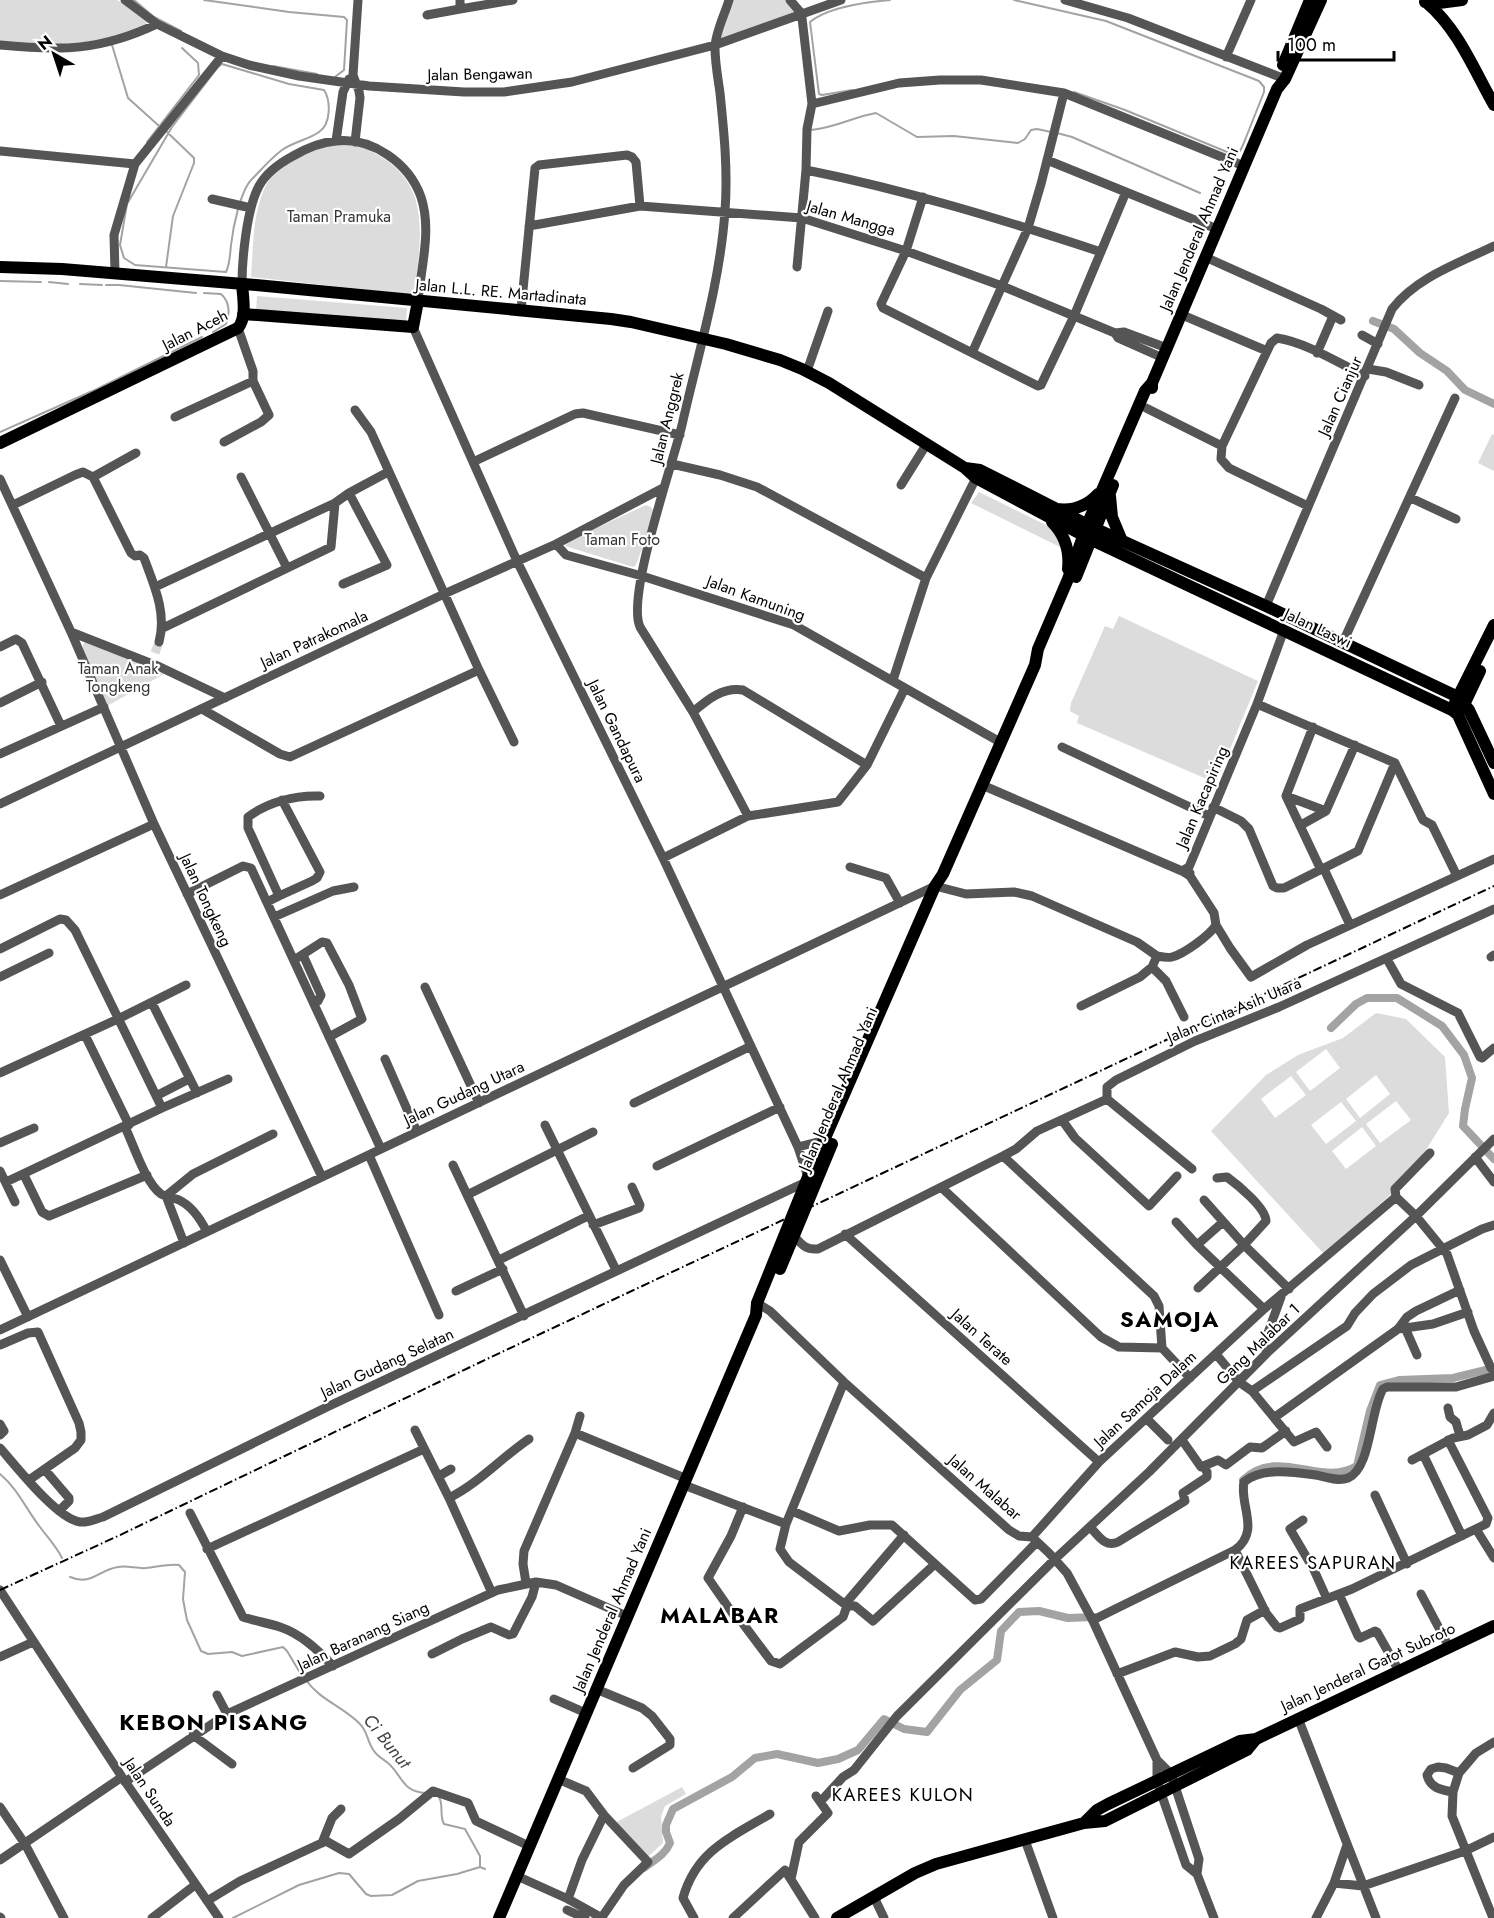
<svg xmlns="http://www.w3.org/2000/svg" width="1494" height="1918" font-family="Jost,sans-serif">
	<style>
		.green { fill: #dcdcdc; fill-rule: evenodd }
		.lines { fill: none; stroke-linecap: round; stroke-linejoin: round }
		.stream { stroke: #a3a3a3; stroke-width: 2 }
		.canal { stroke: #a3a3a3; stroke-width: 8 }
		.minor-tunnel { stroke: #d9d9d9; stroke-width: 9; stroke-dasharray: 9 4.5; stroke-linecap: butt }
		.minor { stroke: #555; stroke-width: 9 }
		.major { stroke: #000; stroke-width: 12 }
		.rail { stroke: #000; stroke-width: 2; stroke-dasharray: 9 3 1.5 3; stroke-linecap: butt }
		.labels { text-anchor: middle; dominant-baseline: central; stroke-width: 4.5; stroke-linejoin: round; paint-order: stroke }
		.street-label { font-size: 16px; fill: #000; stroke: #fff }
		.park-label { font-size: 16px; fill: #333; stroke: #fff }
		.neighbourhood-label { font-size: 18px; letter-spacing: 1.5px; fill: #000; stroke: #fff }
		.water-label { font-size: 18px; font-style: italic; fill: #444; stroke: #fff }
		.district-label { font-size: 22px; font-weight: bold; letter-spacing: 1.5px; fill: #000; stroke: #fff }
	</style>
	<rect width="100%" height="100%" fill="#fff"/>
	<path class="green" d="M0,0H117L146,18L147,22L144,27L107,40L63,46L0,41Z
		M731,0H788L797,11L718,40Z
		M339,139C430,166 425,215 414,295L251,277C254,239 251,186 287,161C302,151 322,146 339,139Z
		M257,296L407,308L406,322L256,311Z
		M1492,434L1494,435V471L1478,463Z
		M979,492L1052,528L1062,548L971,503Z
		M646,505L651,507L655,513L636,565L633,567L565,546L566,542Z
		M1119,616L1258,681L1216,783L1077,723L1079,716L1070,711L1071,703L1105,626L1113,629Z
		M86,642L164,674L107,706L83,648V644Z
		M1376,1013L1406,1019L1445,1057L1449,1113L1408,1179L1324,1254L1211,1131L1266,1075L1298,1055L1343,1038ZM1326,1049L1340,1068L1310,1091L1296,1072ZM1376,1075L1390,1094L1360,1118L1346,1099ZM1291,1076L1306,1095L1275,1118L1261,1099ZM1396,1101L1411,1120L1380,1143L1366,1124ZM1341,1102L1356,1121L1326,1144L1311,1125ZM1362,1127L1376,1146L1346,1169L1332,1151Z
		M682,1787L686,1794L665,1806L661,1817L663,1843L643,1861L611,1825Z"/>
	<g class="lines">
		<path class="stream" d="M134,0L154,17L181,31
			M204,0L289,12L344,17L347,20L344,70L335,77
			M1014,0L1106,21L1259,81L1264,87V92L1243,145L1240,151L1232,154L1125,110L1074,92
			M112,45L128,98L158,125
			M222,64L289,84L324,90C331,101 331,124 319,132C310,139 293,142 282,150C271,158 261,170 252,179C240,191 233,228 231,245C230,254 230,264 226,272L135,265L124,258L120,245L127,204L172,127L218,67Z
			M273,66L317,74
			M852,90L822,95L819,94L810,22C828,7 867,2 890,0
			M809,130C832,129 853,117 876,113L917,137L954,136L1018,143L1025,139L1031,130L1037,129L1051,132
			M1057,133L1072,137L1200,193
			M147,142L199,75L198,63L182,48
			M166,267L173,216L194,163V158L167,132
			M0,281L41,282
			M49,282L68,284
			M80,284L102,285
			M106,285H119L196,293
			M204,293L221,294C230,302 230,314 226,324L213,332
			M0,432L97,389L202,337
			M0,1474C18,1489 26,1509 40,1527C48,1538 56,1546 62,1558
			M70,1577C92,1586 98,1570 118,1567C127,1565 137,1569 146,1568C157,1567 167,1564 179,1565L185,1572L183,1599L185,1610L187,1620L201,1651L208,1654L232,1652L242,1656L283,1647L287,1651L302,1676
			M306,1680C320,1700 342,1706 359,1723C368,1731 367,1742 374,1751C377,1756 383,1759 388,1763C402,1775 402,1792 426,1793
			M439,1797C444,1806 439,1815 444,1824L465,1829L480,1856V1867
			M233,1918L299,1885L339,1873L349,1874L366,1894L371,1896L392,1895L418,1881L457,1874L480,1867L485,1869"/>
		<path class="canal" d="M1373,321L1394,329L1420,353L1447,371L1465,390L1494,404
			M1331,1028L1356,1004L1367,998H1397L1442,1026L1464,1055L1472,1078L1465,1109L1463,1126L1494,1159
			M1243,1480C1278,1446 1322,1488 1357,1466L1370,1411L1380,1385L1399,1380L1453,1378L1494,1368
			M644,1868C654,1860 665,1855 670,1843L666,1832V1825L673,1809L732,1777L755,1758L777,1754L818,1763L838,1759L858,1750L884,1719L904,1729L927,1732L960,1690L997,1660L1001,1631L1019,1612L1039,1611L1068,1618L1094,1617"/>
		<path class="minor-tunnel" d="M155,653L159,642"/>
		<path class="minor" d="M125,0L157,24L222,56L249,65L299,76L369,86L464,92H504L572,82L715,45L841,0
			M460,0V9L513,0
			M729,0C725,14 715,33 715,48C715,63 718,78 720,93C724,132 728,171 725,211C720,283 698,354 682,425C673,464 626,596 640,627L693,712L748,816
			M790,0L801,13L802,18L812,104L807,129L806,170L797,267
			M1065,0L1128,18L1285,79
			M427,15L460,9
			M0,45C61,51 100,51 157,24
			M1226,57L1251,0
			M812,104L899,83L940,80H981L1064,93L1244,166
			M336,141L343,92L349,79
			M355,142L360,98L359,91L353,75L358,0
			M0,151L135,164
			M1047,160L1217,229
			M806,170C906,190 1004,220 1101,252
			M923,197L906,251L881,304L883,308L1038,386L1041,385L1074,316L1126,192
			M212,199L251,208
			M529,226L640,206L802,218L906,251L1002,286L1115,333L1118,338L1163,358
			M1205,257L1321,309L1341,320
			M115,273L114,235L135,164L222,56
			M242,284C242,258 247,208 259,186C266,173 280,163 293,156C305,149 322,142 336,141C372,137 409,163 421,197C432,230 421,267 418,301
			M521,310L535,168L539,165L627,155L632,157L636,162L640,206
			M1180,314L1267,351
			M413,327L517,561L663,858L798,1147L808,1177
			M1115,333L1124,332L1167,348
			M1362,335L1378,344
			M972,353L1028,228L1041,184L1064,93
			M1317,353L1333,316
			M1368,369L1386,372L1419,385
			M807,371L828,311
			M1146,408L1222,446
			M355,410L371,432L479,670L514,742
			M175,417L253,381V371L238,328
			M224,442L261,422L269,415L253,381
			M473,462L575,414L583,413L680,435
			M672,464L720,475L757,487L926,578
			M93,477L131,553L135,556L140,555L144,558C154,585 167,613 159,642
			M93,477L136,453
			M241,477L287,568
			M0,479L71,632L154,824L322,1177
			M901,485L926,445
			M1411,498L1456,519
			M13,505L75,475L83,472L93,477
			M1308,506L1229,468L1221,459L1222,446L1271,343L1277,338C1305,342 1339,363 1365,376
			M556,544L566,555L642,576L794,625L1000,742
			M343,584L387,565L349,493L388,472
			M155,587L335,503L349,493
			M1266,606L1392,309C1417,277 1459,263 1494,246
			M163,628L331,547L335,503
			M71,632L160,667L225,698
			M1343,642L1455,398
			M0,647L16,639L22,643L61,726
			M893,680L926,578L976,478
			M0,703L42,682
			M1257,704L1395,763L1423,820L1432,825L1457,876
			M202,709L280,754L290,757L479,670
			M693,712C708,699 723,687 743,690L867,765
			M1313,727L1286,796L1321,870
			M1062,747L1209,816
			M0,754L104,707
			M982,785L1182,871L1190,876
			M1286,796L1326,811
			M0,804L444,594L556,544L663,488
			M1213,807L1241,821L1249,829L1273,886L1277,888H1284L1358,851L1395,763
			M1301,825L1326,811L1355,745
			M663,858L748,816L838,802L867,765L905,688
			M850,867L886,878L900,903
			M1324,869L1350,925
			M1182,871L1189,867L1257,704L1284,630
			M187,894L243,866L251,868L381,1149
			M0,895L154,824
			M279,896L312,881L317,878L320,872L282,800
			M267,902L279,896L248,828V817C268,802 295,795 320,796
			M274,917L333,891L354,887
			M1216,925L1230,948L1251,977L1307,945L1494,859
			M0,949L60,919L66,920L75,930L162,1108L6,1182
			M303,955L321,995L318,1001L314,1003
			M1157,956C1162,957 1168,958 1172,957C1184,954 1210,935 1216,925L1214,913L1190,876V873
			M1491,957L1494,955
			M1387,959L1401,984L1458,1013L1480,1057L1482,1058L1494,1048
			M294,960L322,942L327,943L349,985L362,1019L329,1037
			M1152,967L1166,981L1184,1017
			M0,977L49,953
			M425,987L479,1103
			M152,1003L197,1093
			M1081,1006L1140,977L1152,967L1157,956
			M85,1035L129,1125
			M385,1059L417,1132
			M0,1073L118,1019L186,985
			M156,1096L189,1079
			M1107,1099V1087L1116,1080L1195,1041L1279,1007L1494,909
			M1107,1099L1192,1169
			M634,1103L751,1046
			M162,1108L228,1079
			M1062,1120L1075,1138L1149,1206L1177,1176
			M545,1125L616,1270
			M125,1127C134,1146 145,1182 161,1194C166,1197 174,1198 179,1200C192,1206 201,1220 207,1232
			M0,1143L34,1128
			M798,1147L825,1140
			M369,1155L439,1315
			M1003,1156L1154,1296L1159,1306L1162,1348L1190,1378
			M1475,1157L1494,1182
			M453,1165L524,1316
			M657,1166L780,1107
			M0,1171L15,1202
			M24,1175L42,1212L49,1216L147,1175
			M942,1188L1101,1337L1119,1347L1162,1348
			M467,1195L593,1132
			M1396,1197L1416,1216L1447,1254L1474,1331L1491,1368
			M1396,1197L1395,1189L1398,1186L1430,1153
			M1204,1200L1244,1245L1289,1289
			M1176,1222L1197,1245
			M1223,1222L1197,1245L1264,1309
			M593,1225L639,1208L640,1205L632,1187
			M845,1234L1099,1462
			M794,1236C802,1245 806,1250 818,1249L1003,1156L1016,1149L1037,1131L1107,1099
			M184,1243L166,1196L193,1174L273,1134
			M0,1260L28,1317
			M499,1260L588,1216
			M1198,1288L1244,1245L1266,1221C1266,1208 1238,1185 1227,1177L1217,1178
			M456,1291L503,1269
			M757,1303L770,1311L844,1382L1009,1530L1019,1536L1032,1537L1049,1553L1067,1573L1093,1621L1157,1760L1171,1774L1199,1859L1197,1874
			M1398,1329L1433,1324L1468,1312
			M0,1330L935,886L966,894L1014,892L1032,896L1137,942L1157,956
			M1406,1330L1417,1355
			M0,1345L28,1333L38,1332L79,1423L81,1432V1440L75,1448L29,1480
			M1267,1353L1264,1345L1265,1341L1281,1297
			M1216,1354L1239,1382L1252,1391L1294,1442L1316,1432L1327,1447
			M844,1382L786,1524L780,1549L789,1562L847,1606H855L873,1621L935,1564
			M1252,1391L1347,1326L1355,1313L1373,1294L1411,1265L1482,1229L1494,1225
			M1448,1408L1450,1417L1456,1422L1460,1436
			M1275,1417L1398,1329L1407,1317L1416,1311L1460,1290
			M1147,1419L1168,1440
			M0,1424L4,1431L0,1435
			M415,1430L449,1498L492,1593
			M575,1433L687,1479
			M1182,1440L1201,1467L1218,1460L1226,1465L1250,1447L1262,1448L1286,1431
			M1448,1440L1488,1518L1486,1524L1352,1589L1300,1609V1619L1280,1628L1277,1627L1266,1613L1235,1550C1261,1531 1239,1505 1244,1482C1262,1467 1294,1472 1316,1475C1326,1477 1338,1482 1348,1478C1371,1469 1370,1410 1383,1389L1387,1387H1456L1494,1376
			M0,1448C16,1466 57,1519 80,1522C88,1523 95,1519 103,1517L327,1407L806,1182
			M1423,1454L1462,1536
			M1412,1460L1453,1438L1468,1435L1487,1425L1494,1413
			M45,1470L69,1498V1501L59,1511
			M439,1476L451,1469
			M684,1485L786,1524
			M1375,1495L1407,1564
			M449,1498C479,1483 501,1458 529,1439
			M743,1507L731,1536L708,1578L733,1614L741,1621L771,1661L780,1664L843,1617L847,1606
			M792,1511L839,1531L870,1525H892L975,1600L981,1599L1036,1543
			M190,1513L243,1617C255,1621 268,1623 280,1627C301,1634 318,1650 333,1666
			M1303,1520L1290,1529L1314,1570L1327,1599
			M1090,1527C1098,1535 1105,1548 1118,1542L1185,1501L1183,1493L1207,1477V1472L1204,1467
			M1476,1529L1494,1558
			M1032,1537L1099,1462L1264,1309L1396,1197
			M207,1549L424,1449
			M526,1583L523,1564L524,1551L575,1433L580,1416
			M0,1590L122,1777L219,1918
			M1339,1594L1358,1636L1360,1638L1375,1631L1377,1632L1399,1671
			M1421,1594L1449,1647
			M845,1604L904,1535
			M1093,1620L1235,1550
			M432,1654L462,1639L491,1627L509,1635L513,1634L532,1597L536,1582
			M0,1657L33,1642
			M1117,1674L1175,1652L1198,1657L1210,1656L1235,1644L1241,1639L1247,1620L1265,1610
			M596,1689L642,1708L652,1716L670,1739V1745L633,1768
			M217,1695L227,1714
			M554,1699L586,1713
			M1298,1718L1376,1918
			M193,1735L232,1764
			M1157,1760V1780L1161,1793L1186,1865L1197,1874L1214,1918
			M558,1779L586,1791L604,1815L648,1862L624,1885L602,1917
			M125,1782L227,1714L498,1590L536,1582L556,1585L627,1616
			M1453,1792C1441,1790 1430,1788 1427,1775L1431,1769L1438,1767L1446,1768L1459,1773
			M821,1801L843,1777L854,1770L897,1716L1055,1559L1149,1472L1267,1353L1416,1216L1494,1139
			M0,1807L25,1844L64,1918
			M1025,1840L1053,1918
			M322,1843L332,1818L341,1809
			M0,1860L122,1777
			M517,1876L568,1899L602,1918
			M791,1879L799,1842L828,1813L816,1796
			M1334,1883L1347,1845
			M874,1897L884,1918
			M568,1899L582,1860L604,1815
			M207,1901L240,1881L326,1841L349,1854L399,1819L433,1791L468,1803L476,1821L529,1846
			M567,1910L585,1918
			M0,1917L1,1918
			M152,1918L195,1885
			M694,1918L683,1898C696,1851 731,1837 770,1814
			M733,1918L785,1870L815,1918
			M1316,1918L1334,1883L1363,1886L1465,1851L1494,1837
			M1493,1918L1452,1816L1453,1792L1459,1773L1476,1753L1494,1742"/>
		<path class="major" d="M1425,2L1439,3L1462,0
			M1427,3C1458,29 1474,70 1494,105
			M1283,65L1310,0
			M0,267L62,269L256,285L611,319L631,322L726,344L780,360L802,369L829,383L965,468L976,478L1092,540L1452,710L1458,715L1494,794
			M243,314L413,327L418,301
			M1152,388V383L1277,89L1285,79L1321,0
			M0,443L238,328C247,317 243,298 242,284
			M965,468L980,470L1096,529L1266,606L1458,697L1469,710L1494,763
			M1110,496L1112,517L1122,541
			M1057,509C1073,511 1087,506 1098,494
			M1052,522C1065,535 1070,550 1068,569
			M1076,577L1113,485
			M1455,703L1494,625
			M1462,709L1480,671
			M780,1269L832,1144
			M1084,1823L1097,1810L1108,1804L1240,1741L1256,1739L1494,1626
			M499,1918L756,1315L757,1303L808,1177L935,886L943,874L1035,665L1038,649L1068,579L1087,525L1145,391L1152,383
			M837,1918L915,1873L936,1864L1084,1823L1105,1821L1247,1750L1256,1739"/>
		<path class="rail" d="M0,1590L118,1536L489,1358L1494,886"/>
	</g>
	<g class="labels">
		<g class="street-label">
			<text transform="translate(480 74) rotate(-1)">Jalan Bengawan</text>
			<text transform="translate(851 218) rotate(16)">Jalan Mangga</text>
			<text transform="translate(1199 229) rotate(-67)">Jalan Jenderal Ahmad Yani</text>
			<text transform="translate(501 292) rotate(5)">Jalan L.L. RE. Martadinata</text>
			<text transform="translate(195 330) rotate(-27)">Jalan Aceh</text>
			<text transform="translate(1340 396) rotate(-66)">Jalan Cianjur</text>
			<text transform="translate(667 418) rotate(-76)">Jalan Anggrek</text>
			<text transform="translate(756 598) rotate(20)">Jalan Kamuning</text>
			<text transform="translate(1318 628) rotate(25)">Jalan Laswi</text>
			<text transform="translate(314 639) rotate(-25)">Jalan Patrakomala</text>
			<text transform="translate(617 731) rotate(64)">Jalan Gandapura</text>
			<text transform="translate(1202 797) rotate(-67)">Jalan Kacapiring</text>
			<text transform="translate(206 900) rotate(65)">Jalan Tongkeng</text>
			<text transform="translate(1234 1010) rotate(-23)">Jalan Cinta-Asih Utara</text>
			<text transform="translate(838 1089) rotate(-67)">Jalan Jenderal Ahmad Yani</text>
			<text transform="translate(464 1093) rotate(-25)">Jalan Gudang Utara</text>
			<text transform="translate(982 1337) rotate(42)">Jalan Terate</text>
			<text transform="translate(1258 1344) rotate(-44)">Gang Malabar 1</text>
			<text transform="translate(387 1363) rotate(-25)">Jalan Gudang Selatan</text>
			<text transform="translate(1145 1399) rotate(-43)">Jalan Samoja Dalam</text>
			<text transform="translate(985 1487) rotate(41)">Jalan Malabar</text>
			<text transform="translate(612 1610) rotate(-67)">Jalan Jenderal Ahmad Yani</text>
			<text transform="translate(363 1636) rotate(-25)">Jalan Baranang Siang</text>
			<text transform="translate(1368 1667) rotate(-25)">Jalan Jenderal Gatot Subroto</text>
			<text transform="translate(150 1792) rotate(56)">Jalan Sunda</text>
		</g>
		<g class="park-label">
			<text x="339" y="216">Taman Pramuka</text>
			<text x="622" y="539">Taman Foto</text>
			<text x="118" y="668">Taman Anak<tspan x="118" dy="18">Tongkeng</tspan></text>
		</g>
		<g class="neighbourhood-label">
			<text x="1313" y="1563">KAREES SAPURAN</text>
			<text x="903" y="1795">KAREES KULON</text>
		</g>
		<g class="water-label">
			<text transform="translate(387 1741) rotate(51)">Ci Bunut</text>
		</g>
		<g class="district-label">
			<text x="1170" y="1319">SAMOJA</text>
			<text x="720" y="1615">MALABAR</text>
			<text x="214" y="1722">KEBON PISANG</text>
		</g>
	</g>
	<g transform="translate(54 54) rotate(321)" stroke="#ffffff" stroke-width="4.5" paint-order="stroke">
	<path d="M0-4.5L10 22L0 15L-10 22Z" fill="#000000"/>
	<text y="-9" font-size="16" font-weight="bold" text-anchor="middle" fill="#000000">N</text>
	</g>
	<path d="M1278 51v9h116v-9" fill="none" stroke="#000000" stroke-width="3"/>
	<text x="1287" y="51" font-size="18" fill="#000000" stroke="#ffffff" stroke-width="4.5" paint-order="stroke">100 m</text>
</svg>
